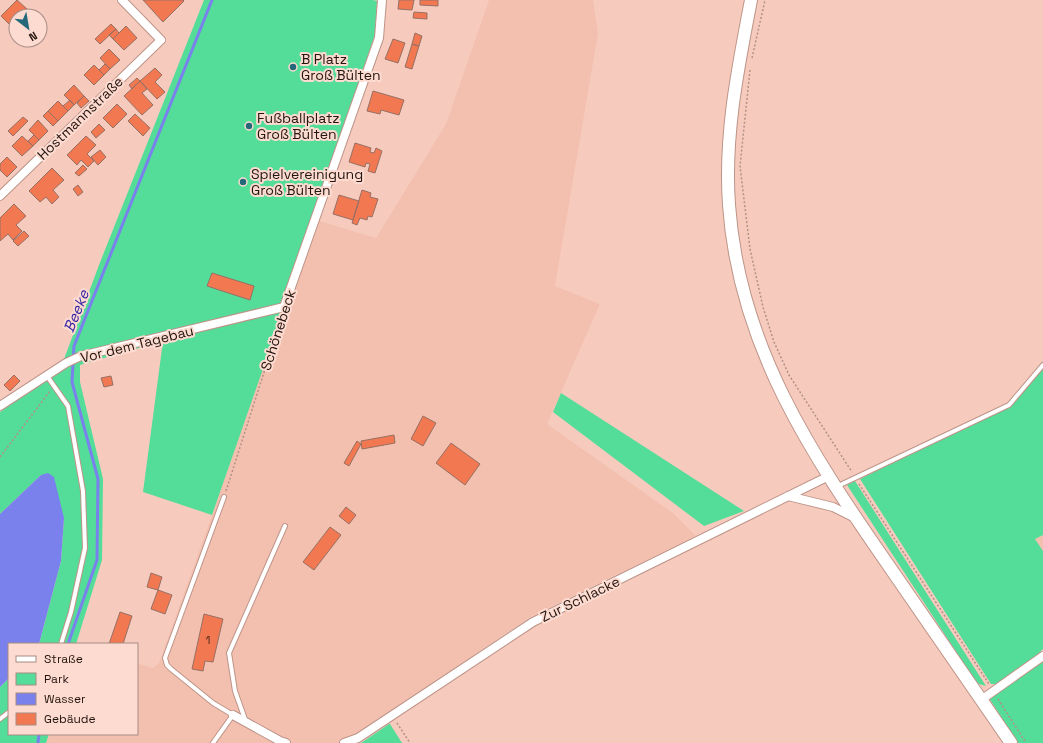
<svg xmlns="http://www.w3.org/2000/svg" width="1043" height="743" font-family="'Space Grotesk',sans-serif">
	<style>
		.built { fill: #f3c0b0 }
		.green { fill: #54dc99 }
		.water { fill: #7a81ed }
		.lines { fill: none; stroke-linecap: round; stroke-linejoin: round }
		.stream { stroke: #7a81ed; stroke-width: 3 }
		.building { fill: #f27851; stroke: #967064 }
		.lane-casing { stroke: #bd9488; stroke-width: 6 }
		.street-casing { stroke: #bd9488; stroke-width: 10 }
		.secondary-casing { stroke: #bd9488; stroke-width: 14 }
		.path { stroke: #b29186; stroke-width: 1.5; stroke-dasharray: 2 2; stroke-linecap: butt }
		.lane { stroke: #fff; stroke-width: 4 }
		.street { stroke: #fff; stroke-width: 8 }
		.secondary { stroke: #fff; stroke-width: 12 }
		.poi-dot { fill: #24687a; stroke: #fedbd0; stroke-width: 1.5 }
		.labels { text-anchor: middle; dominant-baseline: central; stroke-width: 4; stroke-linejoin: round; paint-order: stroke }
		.number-label { font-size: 12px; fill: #562d20 }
		.poi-label { font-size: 14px; fill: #22140f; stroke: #fedbd0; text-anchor: start }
		.street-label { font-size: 14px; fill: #22140f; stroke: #fedbd0 }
		.water-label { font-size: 15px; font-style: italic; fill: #3625a4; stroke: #fedbd0 }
	</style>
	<rect width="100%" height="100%" fill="#f6cbbe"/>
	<path class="built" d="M489,0H593L598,34L555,286L600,304L547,424L673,513L696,536L530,617L345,743H46L49,734H137V663L153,668L159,663L212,515L313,219L376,238L446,124Z
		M1043,535V551L1035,539Z"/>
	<path class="green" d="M204,0H373L377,1L375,34L284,309L212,515L143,492L163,341L80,365V382L103,479L102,560L76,644H39L61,561L64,518L41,475L0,514V412L60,370L99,265Z
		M1043,369V535L1035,539L1043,551V649L1035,657L996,684H991L860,479L1014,403Z
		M561,393L744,511L704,526L553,412Z
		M855,481L986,686L979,684L974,679L847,485Z
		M1043,662V743H1018L989,698Z
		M9,678V734H49L46,743H0V687Z
		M390,724L402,743H361L389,724Z"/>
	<path class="water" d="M48,473L54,477L64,518L61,561L39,644H9V678L0,687V514L41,475Z"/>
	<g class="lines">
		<path class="stream" d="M68,644L97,560L98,479L72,382L74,346L212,0
			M38,743L39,734"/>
	</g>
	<path class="building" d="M17,0L27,9L23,13L26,16H16V21L11,26L1,16Z
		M143,0H183L184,1L163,22Z
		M399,0H414L412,10L398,9Z
		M420,0H438V6L420,5Z
		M37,11L42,16L40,18V16H31Z
		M414,12L427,13V19L413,18Z
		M111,24L116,29L100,44L95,39Z
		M126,26L137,38L124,50L113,39Z
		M116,29L119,33L113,39L109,35Z
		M415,33L422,36L419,46L412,44Z
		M393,39L405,43L398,63L385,59Z
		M412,44L419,46L412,69L405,67Z
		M109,49L120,60L110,69L100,58Z
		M105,64L110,69L104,75L99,70Z
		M94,65L104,75L94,85L84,75Z
		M155,68L162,75L155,82L165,92L157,99L140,81Z
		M137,78L140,81L132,89L129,85Z
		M140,81L147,89L142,93L153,105L142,115L124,96Z
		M74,85L84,96L74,105L64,95Z
		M373,91L404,100L399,115L381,110L380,114L367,111Z
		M84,96L89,101L81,108L77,103Z
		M70,100L74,105L68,111L63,106Z
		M58,101L68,111L58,121L48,111Z
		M117,104L127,114L113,128L103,118Z
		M48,111L58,121L53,126L43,116Z
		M135,114L150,128L143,136L128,121Z
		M23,117L28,121L13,136L8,131Z
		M38,120L48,131L39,140L29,130Z
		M99,124L105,130L96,138L91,132Z
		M34,135L39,140L33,146L28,141Z
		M22,136L33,146L22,156L12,146Z
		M86,136L96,145L87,154L94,161L88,167L81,160L77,165L67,155Z
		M355,143L371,148L370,152L374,153L376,148L382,151L375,173L368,171L370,164L366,163L365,167L349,162Z
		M100,150L106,157L98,165L91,157Z
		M7,157L17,167L7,177L0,170V164Z
		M83,165L87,169L79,176L75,173Z
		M52,168L64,180L53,190L59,197L52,204L46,197L40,202L29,191Z
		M78,185L83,192L78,196L73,189Z
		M362,190L371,193L370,197L378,199L372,217L368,216L367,220L360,218L357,225L352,223Z
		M339,195L359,201L353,220L333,214Z
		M14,204L26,216L16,225L22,231L13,240L8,234L0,241V218Z
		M24,231L29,236L18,246L13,241Z
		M212,273L254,286L250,300L207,286Z
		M14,375L20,381L10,391L4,385Z
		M111,376L113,385L104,387L101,378Z
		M423,416L436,423L423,446L411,439Z
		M394,435L395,443L362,449L361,441Z
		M357,441L361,444L349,466L344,463Z
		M451,443L480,464L465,485L436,463Z
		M346,507L356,515L349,524L339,516Z
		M330,527L341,535L314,570L303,562Z
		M151,573L162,577L158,590L147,587Z
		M158,590L172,595L165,614L151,609Z
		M120,612L132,616L123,644H109Z
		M204,614L223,619L213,662L205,661L203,671L192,669Z"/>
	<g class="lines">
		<g class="lane-casing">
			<path id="lane" d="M47,376L68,406L83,491L85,548L71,612L61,644
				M838,486L1009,405L1043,365
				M0,719L9,712
				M246,722L235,691L229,653L285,526
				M213,743L233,715L213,703L171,669L167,665L165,658L224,497"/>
		</g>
		<g class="street-casing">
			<path id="street" d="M0,196L161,40L122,0
				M0,406L66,363L81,356L284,307L379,38L382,0
				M788,496L833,507L855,518
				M981,700L1043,656
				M233,715L280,741L286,743
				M344,743L358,738L533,622L829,476"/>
		</g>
		<g class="secondary-casing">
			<path id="secondary" d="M751,0C738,68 724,135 729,205C739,347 812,455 891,569C931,627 971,685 1011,743"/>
		</g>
		<path class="path" d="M752,58L765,0
			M750,70L740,166L750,249L763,307L774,342L789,375L852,472
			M0,457L50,391
			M859,484L989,684
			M226,491L282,316
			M998,699L1026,743
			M397,723L410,743"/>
		<use href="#lane" class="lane"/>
		<use href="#street" class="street"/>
		<use href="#secondary" class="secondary"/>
	</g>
	<g class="poi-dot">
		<circle cx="293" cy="67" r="4"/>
		<circle cx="249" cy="126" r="4"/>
		<circle cx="243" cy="182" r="4"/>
	</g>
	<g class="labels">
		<g class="number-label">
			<text x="208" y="640">1</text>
		</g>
		<g class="poi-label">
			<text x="301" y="59">B Platz<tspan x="301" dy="16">Groß Bülten</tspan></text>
			<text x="257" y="118">Fußballplatz<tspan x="257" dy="16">Groß Bülten</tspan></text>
			<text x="251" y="174">Spielvereinigung<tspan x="251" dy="16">Groß Bülten</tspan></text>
		</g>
		<g class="street-label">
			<text transform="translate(80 118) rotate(-44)">Hostmannstraße</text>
			<text transform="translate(278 330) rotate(-72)">Schönebeck</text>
			<text transform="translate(137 344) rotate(-14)">Vor dem Tagebau</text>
			<text transform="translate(580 599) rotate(-26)">Zur Schlacke</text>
		</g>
		<g class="water-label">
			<text transform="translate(76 311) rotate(-68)">Beeke</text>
		</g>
	</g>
	<rect x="8" y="643" width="130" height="92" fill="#fedbd0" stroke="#a68b83"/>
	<rect x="16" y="656" width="20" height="6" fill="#ffffff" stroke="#a68b83"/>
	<text x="44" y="663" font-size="12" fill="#22140f">Straße</text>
	<rect x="16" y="673" width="20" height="12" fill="#54dc99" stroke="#a68b83"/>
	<text x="44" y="683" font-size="12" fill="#22140f">Park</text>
	<rect x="16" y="693" width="20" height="12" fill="#7a81ed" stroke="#a68b83"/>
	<text x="44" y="703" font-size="12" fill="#22140f">Wasser</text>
	<rect x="16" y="713" width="20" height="12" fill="#f27851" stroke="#a68b83"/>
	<text x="44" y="723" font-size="12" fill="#22140f">Gebäude</text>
	<g transform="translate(28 28) rotate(149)"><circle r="19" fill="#fedbd0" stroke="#a68b83"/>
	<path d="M0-3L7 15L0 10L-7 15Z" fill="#24687a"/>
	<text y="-6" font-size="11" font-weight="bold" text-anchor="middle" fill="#22140f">N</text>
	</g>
</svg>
